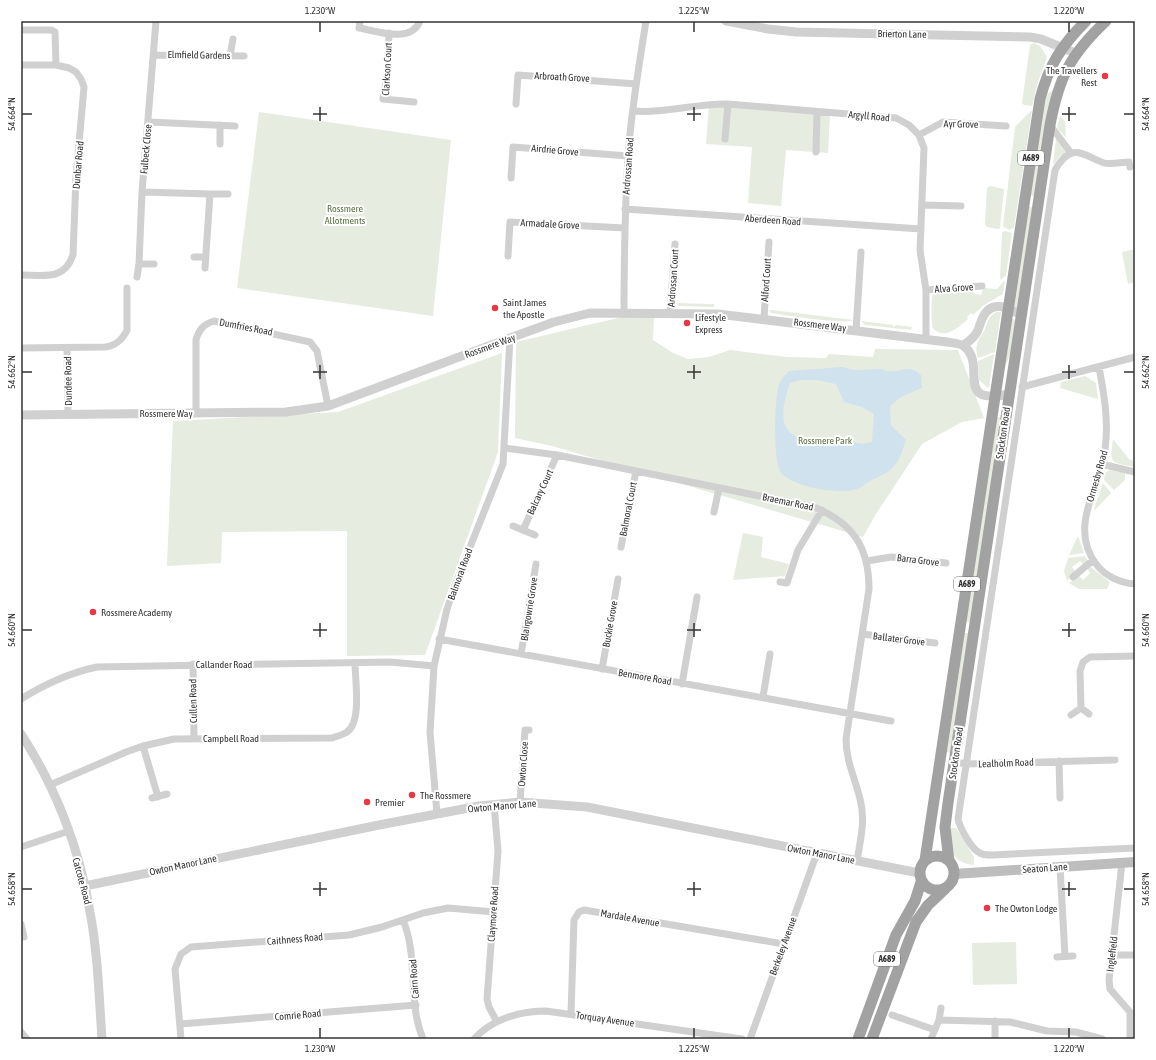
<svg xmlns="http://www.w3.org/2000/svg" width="1156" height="1060" font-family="'Asap Condensed',sans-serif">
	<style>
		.green { fill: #e6ecdf }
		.water { fill: #cfe2ee; fill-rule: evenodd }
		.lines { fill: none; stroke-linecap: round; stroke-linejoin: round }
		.minor { stroke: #d0d0d0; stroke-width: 7 }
		.tertiary { stroke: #d0d0d0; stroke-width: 9 }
		.secondary { stroke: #bdbdbd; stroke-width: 10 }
		.trunk { stroke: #a2a2a2; stroke-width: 11 }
		.ticks { fill: none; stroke: #333; stroke-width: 1.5 }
		.poi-dot { fill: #e63946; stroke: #fff; stroke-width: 1.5 }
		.labels { text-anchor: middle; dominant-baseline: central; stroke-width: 4; stroke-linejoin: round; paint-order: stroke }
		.shield { fill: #fff; stroke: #707070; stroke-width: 1 }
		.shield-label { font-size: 9px; font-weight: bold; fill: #333 }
		.street-label { font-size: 10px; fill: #333; stroke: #fff }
		.poi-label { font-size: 10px; fill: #333; stroke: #fff; text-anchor: start }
		.park-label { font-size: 10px; fill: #56703f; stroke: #fff }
		.neatline { fill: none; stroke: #333; stroke-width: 1.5 }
		.ticks-label { font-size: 10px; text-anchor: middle; fill: #333 }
	</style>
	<rect width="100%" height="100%" fill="#fff"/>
	<path class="green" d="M1034,43L1040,46L1047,57L1038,82L1032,106L1024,105L1022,103L1030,45Z
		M1053,90L1034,196H1032L1031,195L1045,102L1048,93Z
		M709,104L830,113L828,153L786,150L781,206L748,203L752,147L706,144Z
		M1032,110L1014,228L1009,230L1003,226L1015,127Z
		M259,112L451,140L433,316L237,288Z
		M1060,116L1065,121L1066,137L1057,128Z
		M1056,138L1069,152L1060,156L1053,165Z
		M990,186L1004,189L1000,228L998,229L987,227L985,224L987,188Z
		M1029,206L1033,208L1018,308L1013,307Z
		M1005,231L1012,233L1006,275L1001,280L1000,277L1002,232Z
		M1135,249V282L1128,284L1122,252Z
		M1005,280L1003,294L984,305L973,315L971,313L967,317L968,319C959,327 944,341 933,328C931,323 931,297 933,293L970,288L975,294L981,295L984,288L997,289Z
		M676,303L710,304H714V307L679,306Z
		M769,310H772L853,320C847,325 783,315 771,313Z
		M996,312H1001L995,352L978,358C974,347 978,340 984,331C988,323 987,317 996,312Z
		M622,317H654L653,340L673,353L688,359L709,357L730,350L787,357L826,358L829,354L873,357L875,349L958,350L984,418L962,422L922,444L876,514L863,537L552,446L515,438L516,342Z
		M1012,319L1016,320L1011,352L1005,367Z
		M861,321L893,325V327L896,325L912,327L911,330L865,325Z
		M502,353L498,452L425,655L347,656V531L222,532L221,563L167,566L173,421L338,412Z
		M994,354L989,387L988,388L979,380L978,361Z
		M1085,376L1096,383L1098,399L1060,388L1061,382Z
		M997,417L1002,418L971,623L968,622L966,620Z
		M1113,439L1129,459L1135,462V467C1109,462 1110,464 1113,439Z
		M1110,470L1125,473V480L1114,490L1104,480L1105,473Z
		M1103,483L1111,493L1095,510L1094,509Z
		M743,533L763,537L761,557L789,564L785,576L733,580Z
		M1078,536L1084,553L1070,555H1069Z
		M1085,556L1087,560L1083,564L1080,561L1072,567L1075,571L1067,581L1064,571L1068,558Z
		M1091,567L1110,582L1107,589H1079L1069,583L1079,576L1083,580L1090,573L1087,568Z
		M965,633H969L951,754L947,752Z
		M951,828H956L974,857V865C950,863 951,848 951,828Z
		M1016,942L1017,984L973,985L972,943Z"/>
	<path class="water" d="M843,367C857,372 866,369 879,369C883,369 885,371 888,371C902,373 907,363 921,375L922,388L901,397L890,406L891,425L906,440C904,446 899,461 895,465C888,474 880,476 870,481C866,483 863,486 860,488C841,496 799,488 783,475C772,467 775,403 778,389C779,381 784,376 789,371ZM800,380H817L836,384L844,402L862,407L874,414L872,442C855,446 860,442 846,440C840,439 834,444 828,443C782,441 776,424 790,383Z"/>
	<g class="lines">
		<path class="minor" d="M360,21L359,28C377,31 411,44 420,21
			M21,30H51L55,32L56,65
			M389,33L387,77L383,99L414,102
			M155,55L244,56
			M230,56L233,39
			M21,65H56L69,68L76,72L81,79L84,87L76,177L73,255C64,281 44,275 21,275
			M516,104L518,75L636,84
			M633,111C665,114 696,103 728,104L896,118L909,125L919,135L924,148L920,250L926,290V339
			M149,122L235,126
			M220,125V144
			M1050,125L1071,153
			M919,135L943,122L1006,126
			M725,139L728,104
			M816,152L817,112
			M1130,167L1129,162C1122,162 1111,165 1104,163C1082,155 1072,141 1055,170L958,819C960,828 971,849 980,853C983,855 988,855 992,855L1135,848
			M511,178L513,147L628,156
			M142,192L210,194L205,268
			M210,194H228
			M923,205L961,206
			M625,209L921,229
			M508,256L510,222L625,228
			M194,257H206
			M139,264H154
			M137,277L139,264L142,192L156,21
			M926,290L982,286
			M670,312L675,244
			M624,313C624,261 625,209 628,157C631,111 639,66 646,21
			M764,318L769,242
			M856,330L861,252
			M21,348L105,347C115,346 123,339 127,330V288
			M67,348L68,414
			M1099,367C1104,394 1109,422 1105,449C1100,487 1068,527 1096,564C1105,576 1120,583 1135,584
			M1022,387L1135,357
			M196,413V340C199,329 204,324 214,321L310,342L317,351L328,406
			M504,448L557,455L814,507C853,523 869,547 869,589L846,739C846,761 855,778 860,799C866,820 860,841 857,861
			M1101,464L1135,472
			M714,512L719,488
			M513,526L535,535
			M523,530L557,455
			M621,547L636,471
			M867,561L891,557L946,563
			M1073,577L1093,560
			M780,582L787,583L798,550L822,510
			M862,634L935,643
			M439,639L891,721
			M521,654L536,564
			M193,664L194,738
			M602,669L618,579
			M682,684L697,597
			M763,697L770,654
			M21,699C45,684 68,673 97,667L390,662L434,666
			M1081,708L1080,671L1083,662L1090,657L1135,656
			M1071,715L1081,708L1089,714
			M143,746L158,797
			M1059,761L1060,798
			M954,762L967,764L1115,760
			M50,785L126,752L143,746L174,739L332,738C337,736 343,735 347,732C362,722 355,680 355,663
			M152,798L167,794
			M520,802L525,730H529
			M494,804L498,851L487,999L489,1007L497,1022
			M437,814L430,732L434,666L447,609L455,585L503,464L510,338
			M21,847L69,831
			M1122,863L1109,980L1110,989L1130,1012V1039
			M1060,867L1065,956
			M403,920C419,958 407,1001 423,1039
			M21,924L24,937
			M1112,955H1135
			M1057,957L1073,956
			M571,1014L574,920L579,912L584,910L784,944
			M892,1015L935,1030
			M939,1020L1010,1022L1047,1031L1076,1032L1102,1039
			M180,1024L416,1005
			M21,1032L27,1039
			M181,1039L175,969L181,954L191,947L349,935L382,927L423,913L448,908L494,912
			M474,1039C492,1019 520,1011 546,1011L742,1039
			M750,1039L817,853
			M931,1039L939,1020L941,1008
			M995,1039V1021"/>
		<path class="tertiary" d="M726,21L768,29L796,32L1030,37L1041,39L1075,53
			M964,345C969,341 974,338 977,332C980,327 980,322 983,317C992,299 1008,308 1021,315
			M21,415L286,412L328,406L510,338L554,322L590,313L718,314L947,342C952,343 961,343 965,347C987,366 953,406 1009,394
			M21,734C55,786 80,849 90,912C98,954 99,997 102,1039
			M85,886L379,825L479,806L520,802L587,807L919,873"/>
		<path class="secondary" d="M954,874L1135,862"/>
		<path class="trunk" d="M920 873a17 17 0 1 1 34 0a17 17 0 1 1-34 0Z
			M925,860L1040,99C1049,65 1061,46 1086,21
			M949,861L945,827L948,803L1050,125C1059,77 1070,55 1106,21
			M858,1039L896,935L915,901L921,882
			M872,1039L916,922L928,905L945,889"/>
	</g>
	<path class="ticks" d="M320,22V32M694,22V32M1069,22V32M320,107V121M694,107V121M1069,107V121M22,114H32M313,114H327M687,114H701M1062,114H1076M1124,114H1134M320,365V379M694,365V379M1069,365V379M22,372H32M313,372H327M687,372H701M1062,372H1076M1124,372H1134M320,623V637M694,623V637M1069,623V637M22,630H32M313,630H327M687,630H701M1062,630H1076M1124,630H1134M320,882V896M694,882V896M1069,882V896M22,889H32M313,889H327M687,889H701M1062,889H1076M1124,889H1134M320,1028V1038M694,1028V1038M1069,1028V1038"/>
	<g class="poi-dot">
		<circle cx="1105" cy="76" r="4"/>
		<circle cx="495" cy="308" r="4"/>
		<circle cx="687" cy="323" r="4"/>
		<circle cx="93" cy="612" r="4"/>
		<circle cx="412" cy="795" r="4"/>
		<circle cx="367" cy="802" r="4"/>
		<circle cx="987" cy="908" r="4"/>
	</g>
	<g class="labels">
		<g class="shield">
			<rect x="1018" y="151" width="26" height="14" rx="3"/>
			<rect x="954" y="577" width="26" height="14" rx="3"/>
			<rect x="874" y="952" width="26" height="14" rx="3"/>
		</g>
		<g class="shield-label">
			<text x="1031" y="158">A689</text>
			<text x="967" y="584">A689</text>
			<text x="887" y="959">A689</text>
		</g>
		<g class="street-label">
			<text transform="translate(902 34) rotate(1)">Brierton Lane</text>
			<text transform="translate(199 55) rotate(1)">Elmfield Gardens</text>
			<text transform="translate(387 69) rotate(-87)">Clarkson Court</text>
			<text transform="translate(562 77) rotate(3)">Arbroath Grove</text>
			<text transform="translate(869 116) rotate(5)">Argyll Road</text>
			<text transform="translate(961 124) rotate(1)">Ayr Grove</text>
			<text transform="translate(146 149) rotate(-85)">Fulbeck Close</text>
			<text transform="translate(555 150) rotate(5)">Airdrie Grove</text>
			<text transform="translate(78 165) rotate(-85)">Dunbar Road</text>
			<text transform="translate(628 166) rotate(-86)">Ardrossan Road</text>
			<text transform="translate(773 220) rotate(4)">Aberdeen Road</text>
			<text transform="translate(550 224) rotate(3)">Armadale Grove</text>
			<text transform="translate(673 278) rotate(-86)">Ardrossan Court</text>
			<text transform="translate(766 280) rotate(-86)">Alford Court</text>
			<text transform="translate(954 288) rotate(-4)">Alva Grove</text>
			<text transform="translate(820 325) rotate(7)">Rossmere Way</text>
			<text transform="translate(246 327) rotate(11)">Dumfries Road</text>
			<text transform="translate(490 346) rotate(-20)">Rossmere Way</text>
			<text transform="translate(68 381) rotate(-91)">Dundee Road</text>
			<text x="166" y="413">Rossmere Way</text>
			<text transform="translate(1003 433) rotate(-82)">Stockton Road</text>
			<text transform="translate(1097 476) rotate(-74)">Ormesby Road</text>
			<text transform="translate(540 492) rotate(-65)">Balcary Court</text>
			<text transform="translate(788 502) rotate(12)">Braemar Road</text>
			<text transform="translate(628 509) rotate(-79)">Balmoral Court</text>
			<text transform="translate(918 560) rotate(7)">Barra Grove</text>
			<text transform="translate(460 574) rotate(-70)">Balmoral Road</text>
			<text transform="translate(529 609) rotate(-81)">Blairgowrie Grove</text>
			<text transform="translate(610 624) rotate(-80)">Buckie Grove</text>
			<text transform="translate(899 639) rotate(7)">Ballater Grove</text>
			<text x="224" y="664">Callander Road</text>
			<text transform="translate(645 677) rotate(10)">Benmore Road</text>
			<text transform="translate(193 701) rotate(-91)">Cullen Road</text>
			<text x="231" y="738">Campbell Road</text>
			<text transform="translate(956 753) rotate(-82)">Stockton Road</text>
			<text transform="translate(1006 763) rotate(-2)">Lealholm Road</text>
			<text transform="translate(523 764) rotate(-86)">Owton Close</text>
			<text transform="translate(502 806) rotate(-5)">Owton Manor Lane</text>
			<text transform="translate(821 854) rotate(11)">Owton Manor Lane</text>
			<text transform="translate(183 865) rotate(-12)">Owton Manor Lane</text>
			<text transform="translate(1045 868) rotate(-4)">Seaton Lane</text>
			<text transform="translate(82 881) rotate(75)">Catcote Road</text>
			<text transform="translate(493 914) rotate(-86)">Claymore Road</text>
			<text transform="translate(630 918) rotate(10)">Mardale Avenue</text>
			<text transform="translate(295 939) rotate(-5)">Caithness Road</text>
			<text transform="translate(783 946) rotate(-70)">Berkeley Avenue</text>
			<text transform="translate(1112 954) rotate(-83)">Inglefield</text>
			<text transform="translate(414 979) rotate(-94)">Cairn Road</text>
			<text transform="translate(298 1015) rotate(-5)">Comrie Road</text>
			<text transform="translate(605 1019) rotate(8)">Torquay Avenue</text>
		</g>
		<g class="poi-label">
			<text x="1097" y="70" text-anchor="end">The Travellers<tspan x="1097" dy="12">Rest</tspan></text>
			<text x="503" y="302">Saint James<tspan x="503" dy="12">the Apostle</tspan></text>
			<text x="695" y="317">Lifestyle<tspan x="695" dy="12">Express</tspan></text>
			<text x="101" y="612">Rossmere Academy</text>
			<text x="420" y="795">The Rossmere</text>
			<text x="375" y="802">Premier</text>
			<text x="995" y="908">The Owton Lodge</text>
		</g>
		<g class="park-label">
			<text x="345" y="208">Rossmere<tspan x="345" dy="12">Allotments</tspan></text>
			<text x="825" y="440">Rossmere Park</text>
		</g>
	</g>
	<rect width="1156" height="1060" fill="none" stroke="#ffffff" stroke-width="44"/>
	<rect x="22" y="22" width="1112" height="1016" class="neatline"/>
	<g class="ticks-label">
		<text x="320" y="14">1.230°W</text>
		<text x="694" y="14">1.225°W</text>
		<text x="1069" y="14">1.220°W</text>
		<text transform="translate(11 114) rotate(-90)" y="4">54.664°N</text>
		<text transform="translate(1145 114) rotate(-90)" y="4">54.664°N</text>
		<text transform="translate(11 372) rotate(-90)" y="4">54.662°N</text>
		<text transform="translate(1145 372) rotate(-90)" y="4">54.662°N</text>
		<text transform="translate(11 630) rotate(-90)" y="4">54.660°N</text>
		<text transform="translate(1145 630) rotate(-90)" y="4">54.660°N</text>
		<text transform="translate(11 889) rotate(-90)" y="4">54.658°N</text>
		<text transform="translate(1145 889) rotate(-90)" y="4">54.658°N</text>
		<text x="320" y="1052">1.230°W</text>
		<text x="694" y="1052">1.225°W</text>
		<text x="1069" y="1052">1.220°W</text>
	</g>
</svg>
